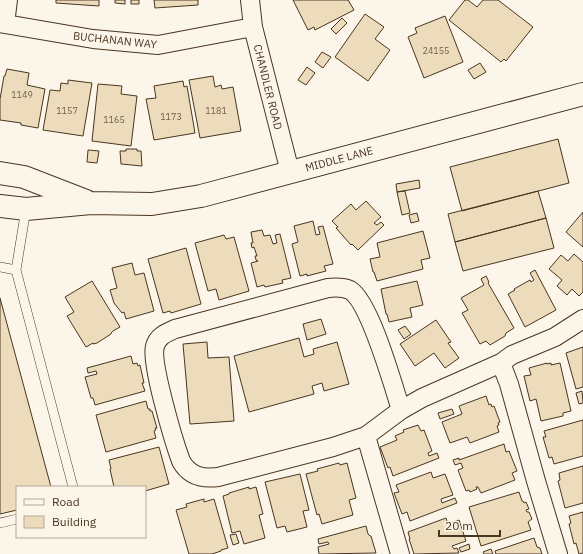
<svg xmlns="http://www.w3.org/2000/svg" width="583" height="554" font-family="'IBM Plex Sans',sans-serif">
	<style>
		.building { fill: #ecdcbc; stroke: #4a3520 }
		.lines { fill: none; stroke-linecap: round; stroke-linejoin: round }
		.lane-casing { stroke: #4a3520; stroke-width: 10 }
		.street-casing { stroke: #4a3520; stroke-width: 20 }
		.secondary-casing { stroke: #4a3520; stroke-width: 24 }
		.lane { stroke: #fbf6e9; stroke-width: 9 }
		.street { stroke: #fbf6e9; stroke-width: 18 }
		.secondary { stroke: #fbf6e9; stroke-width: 22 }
		.labels { text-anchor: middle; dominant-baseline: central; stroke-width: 3; stroke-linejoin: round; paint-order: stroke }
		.number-label { font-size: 9px; fill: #725f47 }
		.street-label { font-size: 11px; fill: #4a3520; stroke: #fbf6e9 }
	</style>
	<rect width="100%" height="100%" fill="#fbf6e9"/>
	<path class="building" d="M56,0H99V6L56,3Z
		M115,0H125V4L115,3Z
		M131,0H139V4H131Z
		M154,0H198V5L155,8Z
		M293,0H348L354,10L315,30L314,27L308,30Z
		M465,0H468L477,7L483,0H498L533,27L506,61L504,59L501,62L449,20Z
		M365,14L384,27L375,39L390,50L368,81L335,57Z
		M445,16L463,62L424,78L408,37L417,33L415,28Z
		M342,18L347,23L336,34L331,29Z
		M322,52L331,57L323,68L315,62Z
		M480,63L486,72L474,79L468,70Z
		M307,67L315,73L306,85L298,80Z
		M7,69L29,73L27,85L45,89L38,128L21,125V123L0,120V99L4,76H5Z
		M213,76L215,87L221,85L222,89L233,87L241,131L200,138L189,80Z
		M68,80L92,83L83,136L43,130L50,90L60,91L61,83L68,84Z
		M183,81L184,87L187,86L195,133L154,140L146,99L156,98L154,86Z
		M98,84L122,86L121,94L137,96L131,146L92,141Z
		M558,139L569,183L462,211L450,167Z
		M126,149H137V151H141L142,166L121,164L120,151H126Z
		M88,150L99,151L97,163L87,162Z
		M419,180L420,188L397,192L396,184Z
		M405,191L410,213L402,215L397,192Z
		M538,191L546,218L455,242L448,214Z
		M366,201L381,217L374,223L377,225L381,222L384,225L358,250L352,244L351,245L336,228L338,227L332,221L351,204L356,210Z
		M583,212V247L566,232Z
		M417,213L419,221L411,223L409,215Z
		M546,218L554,248L463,271L455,242Z
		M313,221L316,235L320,234L318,227L323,226L333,264L324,266L326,271L307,276V274L300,276L292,244L298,242L294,226Z
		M262,230L264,236L270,235L273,244L277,243L275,235L280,234L291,278L282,280L283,283L265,287L264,285L257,287L251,263L258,261L256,260L255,256H257L254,247L252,248L251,243H253L251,232Z
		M423,231L430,258L421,260L423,269L377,281L374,272H373L370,259L380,257L377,243Z
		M224,235L226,239L234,237L249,291L219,300L216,289L208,291L195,243Z
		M186,248L201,304L171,313L170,311L163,313L148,259Z
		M574,254L583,262V292L579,296L572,289L567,295L557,286L562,280L549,269L561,255L568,261Z
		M132,263L135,275L144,273L154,311L126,319L124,312L122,313L114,303L110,290L117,288L112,268Z
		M535,270L556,310L525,327L508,294L515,290L514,289L530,280L531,282L534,280L530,273Z
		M486,276L489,282L488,283L514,328L506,333L505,336L490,345L486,341L480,344L462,313L468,310L461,298L484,285L481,279Z
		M92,281L120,327L113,331L111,333V334L97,343L93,344V343L86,347L67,316L74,312L65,297Z
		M417,281L423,305L410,308L412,317L389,322L387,314H386L381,289Z
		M0,298L51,487H17V510L0,514Z
		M321,319L326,334L307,340L303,324Z
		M436,320L451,342L448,343L459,358L445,368L434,353L415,366L400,344Z
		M405,326L411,334L404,339L398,330Z
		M299,338L304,357L314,354L313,349L337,342L349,384L324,391L322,383L312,386L314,394L249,412L234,356Z
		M207,342L208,358L229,357L234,421L190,424L183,344Z
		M583,347V387L576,389L566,353Z
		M131,356L133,364L137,363L138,366L140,365L144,383H142L145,391L95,405L93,398H91L85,377L97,374L96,371L88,373L87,368Z
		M547,363V364L551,363V365L560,363L571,411L563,413V416L541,421L536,399L530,401L524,376L531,375L529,368Z
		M582,391L583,403L579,404L576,393Z
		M486,396L489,405L491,404L492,407L494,406L500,422L498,423L499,425L497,426L499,432L470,443L467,437L450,443L442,422L462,414L459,406Z
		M146,401L148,409H150V411H152L157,428H155L156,430L154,431L156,438L106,452L96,415Z
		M452,409L454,414L440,419L438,413Z
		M583,420V456L554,464L552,457L549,458L543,437H546L544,431Z
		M418,425L421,431L424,430L432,451L428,453L429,456L437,453L439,458L393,476L390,467L388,468L380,447L397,440L395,436L404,432L403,430Z
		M504,444L506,452L509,451L517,471L512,473L515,480L481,493L478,487H476L477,489L470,492L469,490L466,491L458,470L463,468L461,463L455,465L453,460L459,458V460Z
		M159,447L169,484L145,491V487H114L110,469H111L109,460Z
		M339,463L340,465L347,463L356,498L349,500L353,515L322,524L319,514L317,515L306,474L318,471L317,469Z
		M583,466V503L565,508L558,481L560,480L559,473Z
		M431,472L433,478L445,474L453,495L441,499L442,503L455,498L457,503L410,521L407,512L402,514L394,493L399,492L396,485Z
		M300,474L309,510L303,511L307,527L287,532L285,526L277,528L265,482Z
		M249,487V489L256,487L263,514L259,515L265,538L244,544L240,531L232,533L223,496L229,494V493Z
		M519,492L522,501H523L524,503L526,502L529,509L526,510L527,512H529L532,519L528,522L531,530L481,546L469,507Z
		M204,499V502L214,499L228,548L221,550V551L212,554H189L176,510L187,507L186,504Z
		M583,512V553L579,554L576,543L574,544L569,524L571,523L569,516Z
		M446,518L448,524L459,520L466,541L452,546L454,549L457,548L459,553L414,554L409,539H410L408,532Z
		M366,526L368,534L370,536H371L376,553L319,554L318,547L329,544L328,542L319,544L318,539Z
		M236,534L239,543L233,545L230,535Z
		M534,538L537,547L540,548L542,554H496L495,551Z
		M469,544L470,549L461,552L459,548Z
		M491,549L493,554H484L483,552Z"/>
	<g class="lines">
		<g class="lane-casing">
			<path id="lane" d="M0,267L16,270L26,209
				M16,270L73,487
				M0,523L17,519"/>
		</g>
		<g class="street-casing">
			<path id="street" d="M250,0L253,27L290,172
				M0,23L93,39L158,45L253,27
				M5,24L8,0
				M501,363L509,384L536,481L558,554
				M401,410C393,385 370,302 350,290C343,287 336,287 328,288L175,329C166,333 158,336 155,346C150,362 174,442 181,461C189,476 202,479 218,477L333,447L366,436L401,410L422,398L501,363L512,355L555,337L583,319
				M366,436L400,554"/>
		</g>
		<g class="secondary-casing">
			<path id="secondary" d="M0,173L24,177L86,201
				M0,206L26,209L91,203L152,204L201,196L583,94"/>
		</g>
		<use href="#lane" class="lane"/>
		<use href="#street" class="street"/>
		<use href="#secondary" class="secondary"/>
	</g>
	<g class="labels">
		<g class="number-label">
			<text x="436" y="50">24155</text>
			<text x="22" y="94">1149</text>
			<text x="67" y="110">1157</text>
			<text x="216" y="110">1181</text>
			<text x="171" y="116">1173</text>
			<text x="114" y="119">1165</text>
		</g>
		<g class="street-label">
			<text transform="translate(115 40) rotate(6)">BUCHANAN WAY</text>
			<text transform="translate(268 87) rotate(76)">CHANDLER ROAD</text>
			<text transform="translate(339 159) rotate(-15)">MIDDLE LANE</text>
		</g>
	</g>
	<rect x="16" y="486" width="130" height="52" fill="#fbf6e9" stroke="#b4a999"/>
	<rect x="24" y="499" width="20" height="6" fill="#fbf6e9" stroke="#b4a999"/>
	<text x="52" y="506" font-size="12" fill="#4a3520">Road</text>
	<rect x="24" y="516" width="20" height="12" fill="#ecdcbc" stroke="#b4a999"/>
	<text x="52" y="526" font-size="12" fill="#4a3520">Building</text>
	<path d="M439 530v6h61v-6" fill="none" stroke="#4a3520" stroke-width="2"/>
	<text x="445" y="530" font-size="12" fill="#4a3520" stroke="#fbf6e9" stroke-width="3" paint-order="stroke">20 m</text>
</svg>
